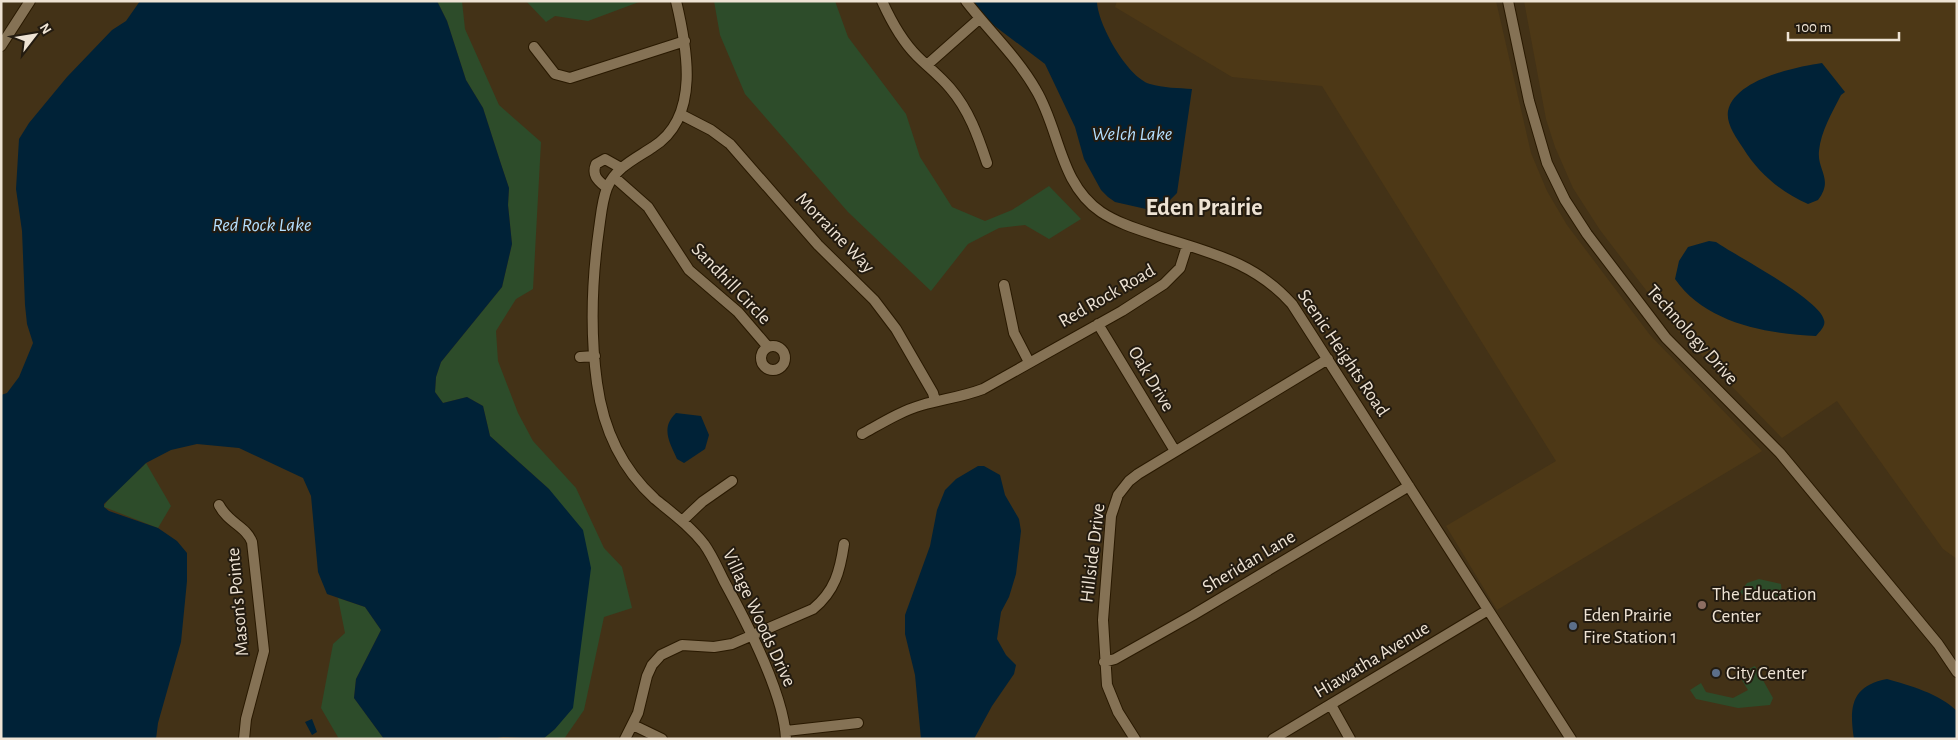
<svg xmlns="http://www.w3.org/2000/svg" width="1958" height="740" font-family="'Alegreya Sans',sans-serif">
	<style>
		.built { fill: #4d3816 }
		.green { fill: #2d4c2a }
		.water { fill: #002237 }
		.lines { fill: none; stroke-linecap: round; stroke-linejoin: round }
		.minor-casing { stroke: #291900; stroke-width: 12 }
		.minor { stroke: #857255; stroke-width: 10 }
		.education-dot { fill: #8d6e63; stroke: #231b10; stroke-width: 2 }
		.service-dot { fill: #5c6f8a; stroke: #231b10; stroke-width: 2 }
		.labels { text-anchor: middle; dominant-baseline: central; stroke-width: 4; stroke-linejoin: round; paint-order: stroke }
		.street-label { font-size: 19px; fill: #eee3d4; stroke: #231b10 }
		.poi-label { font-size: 19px; fill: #eee3d4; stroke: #231b10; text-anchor: start }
		.water-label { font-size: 20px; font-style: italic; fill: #b4dffe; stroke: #231b10 }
		.district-label { font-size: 24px; font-weight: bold; fill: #eee3d4; stroke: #231b10 }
	</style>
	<rect width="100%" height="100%" fill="#433217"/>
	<path class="built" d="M1117,1H1496L1531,153L1547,191L1567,225L1650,335L1762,451L1497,610L1446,526L1556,461L1322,86L1232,77L1115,7Z
		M1524,1H1957V559L1943,549L1837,401L1782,438L1675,328L1600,230L1573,188L1555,147L1546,119Z"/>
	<path class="green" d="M437,1H462L465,29L499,105L541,142L533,289L516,299L496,331L498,361L518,413L533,441L576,488L604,548L622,567L632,608L604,617L584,710L564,739H543L555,729L549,489L490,436L483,406L467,397L443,403L435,392L436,377L441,362L502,287L512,244L508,205L509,188L500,161L483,108L466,80L447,21Z
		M526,1H638L639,2L588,21L555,16L546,22Z
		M714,1H835L848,37L906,114L920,157L952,207L985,221L1012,210L1049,186L1081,219L1049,239L1025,225L999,228L968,244L931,291L848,212L745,94L720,35Z
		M146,463L171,506L158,528L104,507C106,498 137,473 146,463Z
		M1759,579L1781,584L1782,594L1777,597L1769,595L1759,601H1749L1740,592L1747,583Z
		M338,598L365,607L381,630L356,679L354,698L384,739H339L321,708L333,644L345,633Z
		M1755,666L1773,698L1770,705L1738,708L1696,699L1690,690L1701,683L1706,692L1733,698L1748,690L1738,674Z"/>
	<path class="water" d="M140,1H437L447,21L466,80L483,108L500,161L509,188L508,205L512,244L502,287L441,362L436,377L435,392L443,403L467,397L483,406L490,436L549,489L583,530L591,568L573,708L555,729L543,739L503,737L491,739H384L354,698L356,679L381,630L365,607L327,594L318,572L311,496L303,478L239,448L197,444L171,450L146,463L104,504V507L109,511L158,528L177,541L187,553V581L181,642L158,723L156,739H1V395L7,393L19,377L33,343L27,324L25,305L22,231L16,189L19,139L29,123L67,77L112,30L126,21Z
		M970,1H1097C1097,23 1127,77 1150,84C1163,88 1179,88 1192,89L1177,193L1163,207L1146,209L1115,202L1108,197L1101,190L1084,159L1075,127L1045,64L988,21Z
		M1822,63L1845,92L1841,95C1832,113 1821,131 1819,151C1817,171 1834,179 1818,200L1808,204C1781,192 1759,174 1743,148C1736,137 1726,124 1728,111C1735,79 1796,67 1822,63Z
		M1709,241L1716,242C1736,256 1820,299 1824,320C1826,326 1820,331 1816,336C1767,334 1705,323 1675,279L1679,261L1688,247Z
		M676,413L701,416L709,435L705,449L684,463L677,459C670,443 660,428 676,413Z
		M978,466H984L1000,475L1005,495L1019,519L1021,531L1016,574L1009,597L1001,612L997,639L1006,655L1016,665L1014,674L992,706L974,739H921L915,675L905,634V615L930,546L937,510L945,490L956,479Z
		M1887,679C1909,685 1940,694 1957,711V739H1854C1849,707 1851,686 1887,679Z
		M312,719L317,732L312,735L305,722Z"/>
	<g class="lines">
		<g class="minor-casing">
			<path id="minor" d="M676,1C687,47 701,117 653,147C635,159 616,167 607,188C602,201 601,215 599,229C592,279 590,332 597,383C603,428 621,468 655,499C672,513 690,526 704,544C712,555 718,569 724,581C746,621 784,694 786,739
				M882,1C891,21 901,40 917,56C928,67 940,76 950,88C969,110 978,136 987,163
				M966,1C989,31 1018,58 1036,90C1060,130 1059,183 1101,212C1116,222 1134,228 1152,234C1206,252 1253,260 1292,304L1571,739
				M1508,1L1529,101L1547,163L1565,200L1587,234L1666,338L1780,453L1938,644L1957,672
				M1,46L30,1
				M534,47L555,74L570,78L685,41
				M927,65L979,19
				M680,114L711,130L730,144L818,245L874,300L896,329L933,393L935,401
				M614,177L648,207L689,270L738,312L768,347
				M607,188C599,181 591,176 596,164L605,159L621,168
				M1004,285L1014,333L1029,362
				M1098,324L1175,451
				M761 358a12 12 0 1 1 24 0a12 12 0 1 1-24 0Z
				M580,357L595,356
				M862,434C882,423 901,411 922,405C943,399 962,397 983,389L1122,311L1164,284L1180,268L1187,246
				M219,505C228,523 246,526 252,542L264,651L246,719L244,739
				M682,521L702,502L732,481
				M1104,662L1115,659L1193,615L1409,486
				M1331,705L1350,739
				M633,725L662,739
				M786,731L858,723
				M625,739L638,713L647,676L652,665L661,655L682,645L714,647L732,644L813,609C835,591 840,571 844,544
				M1135,739L1118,712L1107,685L1103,620L1111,516L1118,495L1129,481L1138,474L1328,359
				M1273,739L1488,610"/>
		</g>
		<use href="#minor" class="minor"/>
	</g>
	<circle class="education-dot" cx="1702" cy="605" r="5"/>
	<g class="service-dot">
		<circle cx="1573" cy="626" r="5"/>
		<circle cx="1716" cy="673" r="5"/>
	</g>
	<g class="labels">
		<g class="street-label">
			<text transform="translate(835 233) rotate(46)">Morraine Way</text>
			<text transform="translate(731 284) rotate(46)">Sandhill Circle</text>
			<text transform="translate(1107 296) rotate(-30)">Red Rock Road</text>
			<text transform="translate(1692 335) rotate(48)">Technology Drive</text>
			<text transform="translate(1343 353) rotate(56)">Scenic Heights Road</text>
			<text transform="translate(1151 379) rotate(59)">Oak Drive</text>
			<text transform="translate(1093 553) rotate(-83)">Hillside Drive</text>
			<text transform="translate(1249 562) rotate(-31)">Sheridan Lane</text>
			<text transform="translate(238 602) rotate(-95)">Mason's Pointe</text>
			<text transform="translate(759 618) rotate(65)">Village Woods Drive</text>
			<text transform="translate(1372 660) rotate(-31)">Hiawatha Avenue</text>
		</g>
		<g class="poi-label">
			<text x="1712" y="594">The Education<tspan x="1712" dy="22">Center</tspan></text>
			<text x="1583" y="615">Eden Prairie<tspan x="1583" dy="22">Fire Station 1</tspan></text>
			<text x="1726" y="673">City Center</text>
		</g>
		<g class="water-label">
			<text x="1132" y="134">Welch Lake</text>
			<text x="262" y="225">Red Rock Lake</text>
		</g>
		<g class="district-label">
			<text x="1204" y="208">Eden Prairie</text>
		</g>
	</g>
	<rect width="1958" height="740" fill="none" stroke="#eee3d4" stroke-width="5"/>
	<g transform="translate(35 35) rotate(59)" stroke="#231b10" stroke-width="4" paint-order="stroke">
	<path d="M0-4L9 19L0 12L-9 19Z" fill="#eee3d4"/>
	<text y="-8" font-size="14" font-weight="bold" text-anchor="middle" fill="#eee3d4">N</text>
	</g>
	<path d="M1788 32v8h111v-8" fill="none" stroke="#eee3d4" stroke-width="2.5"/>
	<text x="1796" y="32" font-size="15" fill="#eee3d4" stroke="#231b10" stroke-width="4" paint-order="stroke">100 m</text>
</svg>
